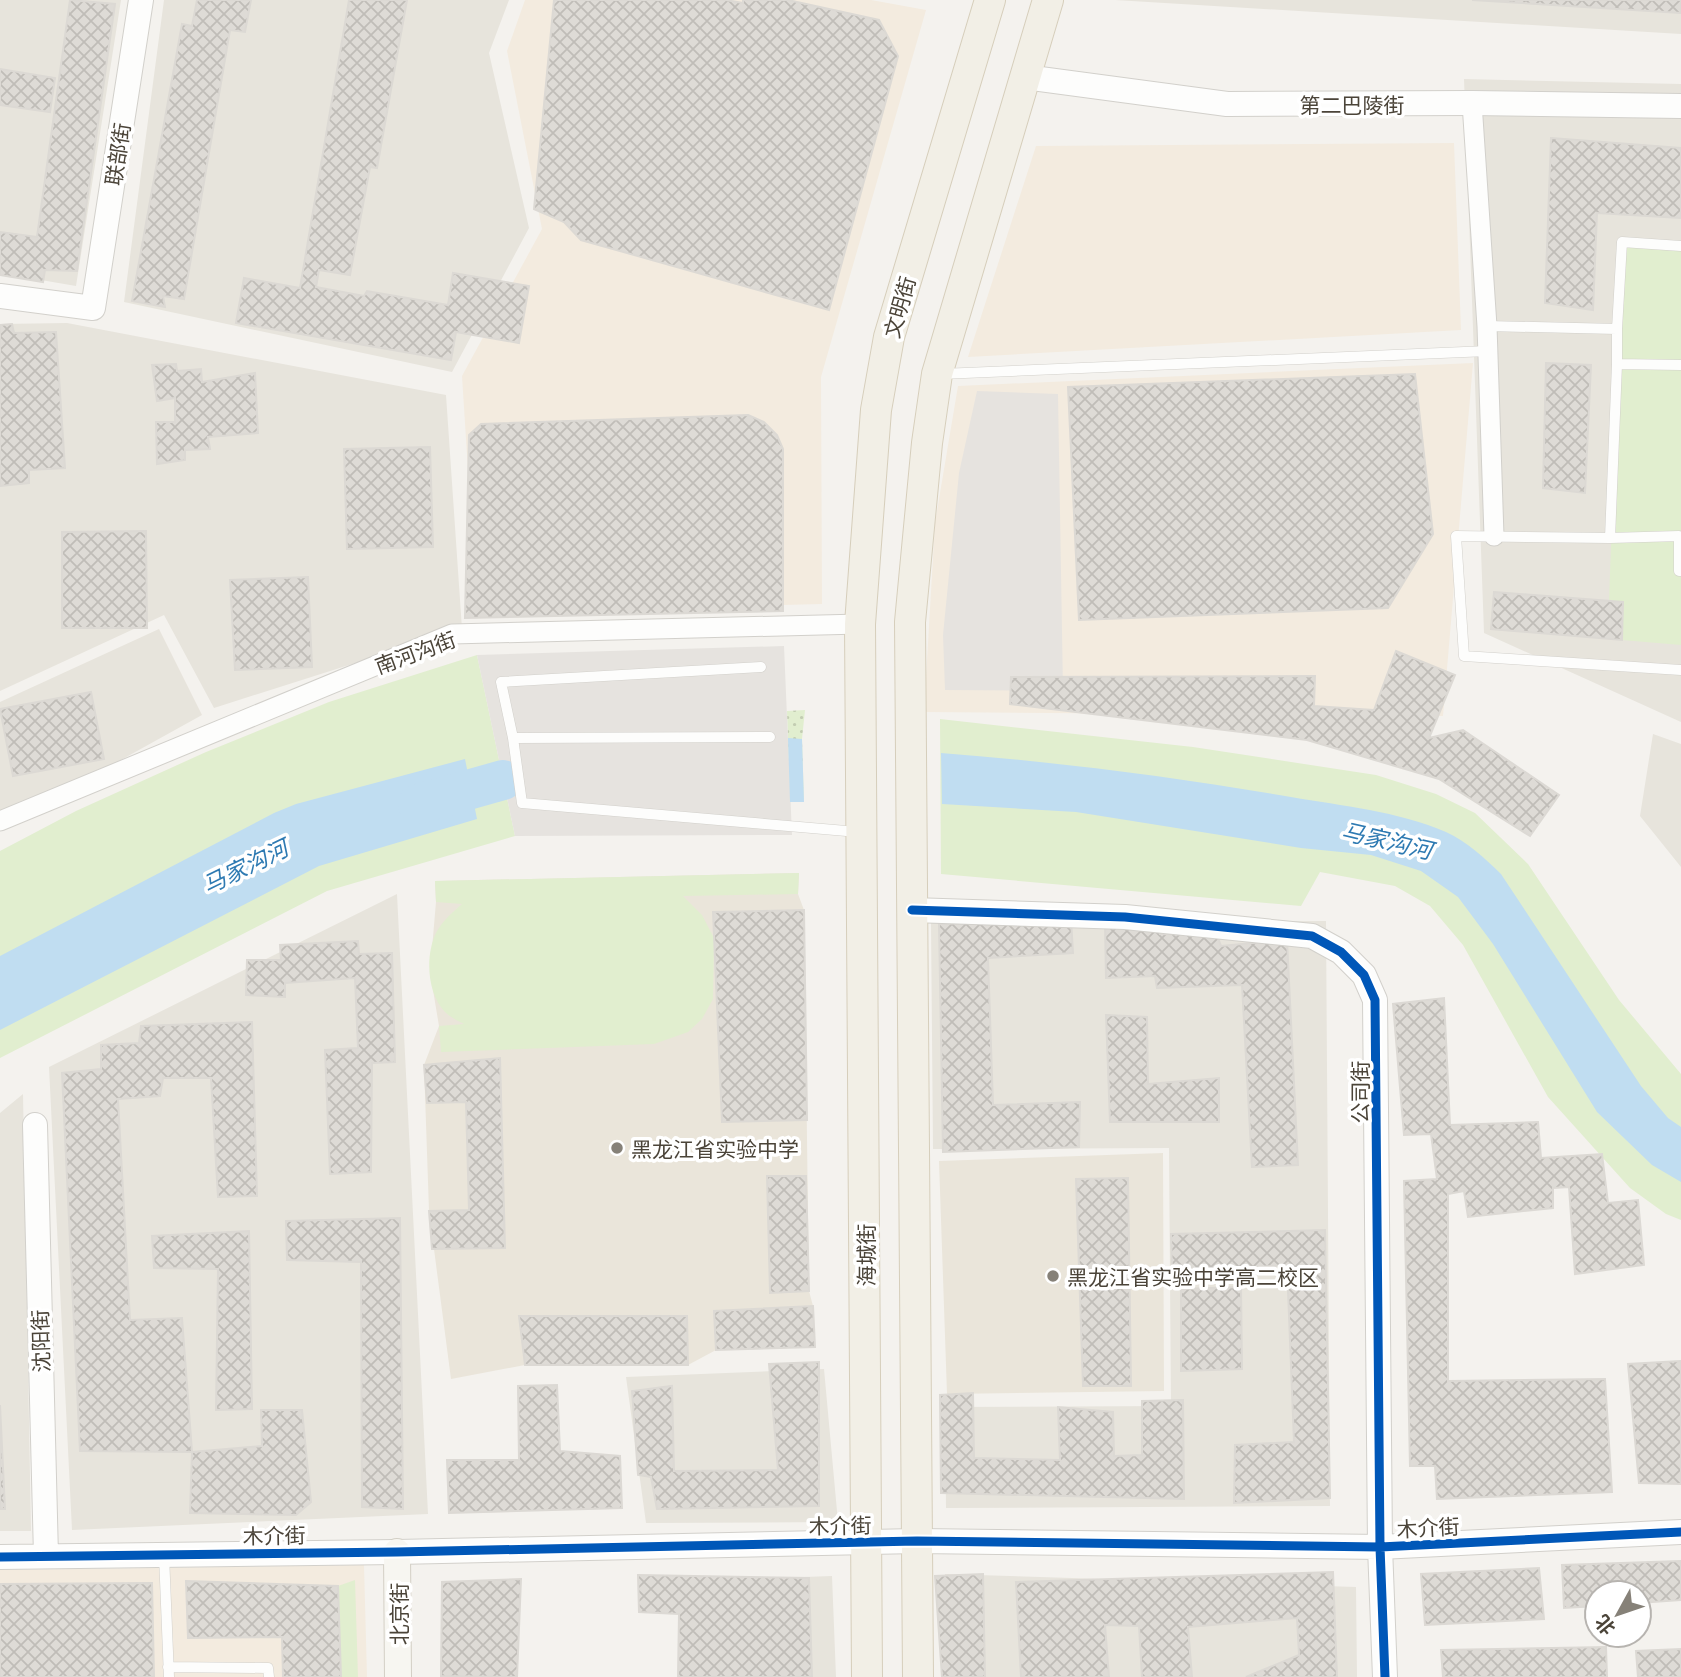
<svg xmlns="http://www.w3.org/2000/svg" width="1681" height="1677" font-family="'Exo 2','Noto Sans SC',sans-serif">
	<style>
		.residential { fill: #e7e4dc }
		.commercial { fill: #f3ebdf }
		.education { fill: #eae5da }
		.grass { fill: url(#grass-dots) }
		.green { fill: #e1eecf }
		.parking { fill: #e6e3df }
		.water { fill: #c0ddf1 }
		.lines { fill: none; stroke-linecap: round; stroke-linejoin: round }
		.river { stroke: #c0ddf1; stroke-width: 40 }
		.building { fill: url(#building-cross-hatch); stroke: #dcd9d4; stroke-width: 2 }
		.service-casing { stroke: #d2d0cb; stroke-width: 11 }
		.minor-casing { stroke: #d2d0cb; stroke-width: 21 }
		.tertiary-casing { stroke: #d2d0cb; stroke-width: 26 }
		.secondary-casing { stroke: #d3cfc5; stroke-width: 28 }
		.primary-casing { stroke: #d6cebb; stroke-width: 32 }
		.service { stroke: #fdfdfc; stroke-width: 10 }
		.minor { stroke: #fdfdfc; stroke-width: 19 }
		.tertiary { stroke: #fdfdfc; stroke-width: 24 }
		.secondary { stroke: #f7f6f1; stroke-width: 26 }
		.primary { stroke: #f2efe6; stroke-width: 30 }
		.cycleway-casing { stroke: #fff; stroke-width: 13 }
		.cycleway { stroke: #0057b8; stroke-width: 9 }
		.poi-dot { fill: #868178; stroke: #fff; stroke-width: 2.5 }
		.labels { text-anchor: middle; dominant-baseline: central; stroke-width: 7; stroke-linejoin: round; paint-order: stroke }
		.street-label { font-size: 21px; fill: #4b4439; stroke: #fff }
		.poi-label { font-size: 21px; fill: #4b4439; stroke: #fff; text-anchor: start }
		.water-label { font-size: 23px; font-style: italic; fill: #2e7ab2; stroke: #fff }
	</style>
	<defs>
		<pattern id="grass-dots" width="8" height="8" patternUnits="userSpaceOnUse" patternTransform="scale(1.75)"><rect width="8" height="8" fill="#e1eecf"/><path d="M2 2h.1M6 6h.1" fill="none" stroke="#c3cdb2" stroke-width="1.8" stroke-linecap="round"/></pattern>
		<pattern id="building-cross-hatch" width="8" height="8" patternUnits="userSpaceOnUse" patternTransform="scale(1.75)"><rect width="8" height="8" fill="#dedbd6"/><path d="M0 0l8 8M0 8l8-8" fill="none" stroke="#c0bdb8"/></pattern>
	</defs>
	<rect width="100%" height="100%" fill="#f4f2ee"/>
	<path class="residential" d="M0,0H121L76,286L0,273Z
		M164,0H509L489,53L529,228L452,372L124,302Z
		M1115,0H1681V34Z
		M1464,79L1681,84V722L1484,633Z
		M67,323L446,395L462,629L214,708L164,615L0,691V324Z
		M159,629L202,715L0,827V702Z
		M1653,734L1681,744V867L1640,816Z
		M397,894L428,1514L72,1530L49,1067Z
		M1326,921L1330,1506L946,1508L945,1407L1171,1406L1169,1148L933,1149L931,923Z
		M23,1094L31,1531H0V1113Z
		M824,1369L838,1522L646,1523L626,1377Z
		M945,1574L1356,1587L1357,1677H950Z
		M832,1576L836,1677H781L716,1580Z"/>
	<path class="commercial" d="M525,0H871L926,10L821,377L822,604L477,612L462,376L542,229L507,51Z
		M1454,143L1461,330L968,357L1036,146Z
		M1473,363L1443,716L924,712L935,523L958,386Z
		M364,1565L367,1677H0V1570Z"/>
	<path class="education" d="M799,873L798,894L804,910L809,1291L813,1306L815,1347L716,1350L688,1365H525L451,1379L429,1211L424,1065L439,1026L430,972L436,902L435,881Z
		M1163,1153L1164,1391L947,1394L939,1161Z"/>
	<path class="grass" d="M805,710L802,739L804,802H790L787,711Z"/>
	<path class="green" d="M1622,242L1681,246V571L1679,572L1681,578V645L1622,640L1623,602L1609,601Z
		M477,655L515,836L327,891L0,1058V851L76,811L206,752L329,702Z
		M940,719L1193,747L1376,775L1436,794L1475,813L1528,864L1619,1000L1681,1074V1220L1666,1214L1630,1188L1548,1097L1463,945L1430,906L1395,886L1320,872L1301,906L941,874Z
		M799,873L798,894L683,896L702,915L714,938L713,999L702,1019L688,1032L654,1044L441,1052L439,1026L464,1024C458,1021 450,1017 445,1012C427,993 425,956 436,933C442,921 453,912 462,904L436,902L435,881Z
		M355,1580L358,1677H341L338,1586Z"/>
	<path class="parking" d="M977,391L1058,394L1063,691L945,690L943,635L959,473Z
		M784,646L792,835L515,836L477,655Z"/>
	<path class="water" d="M788,738L802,739L804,802H790Z
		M941,753C1058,762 1175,777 1291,797C1343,806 1397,811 1446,832C1466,841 1486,859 1501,874L1641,1086L1668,1118L1681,1127V1182L1652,1165L1597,1112L1493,944L1458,897L1421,871L1371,855L1301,848L1076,812L942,804Z
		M465,759L477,819L319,866L0,1030V956L274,813L296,804Z"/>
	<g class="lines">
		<path class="river" d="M418,804L503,780"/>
	</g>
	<path class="building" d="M70,0L115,4L77,271L45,270L43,282L0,275V232L37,237Z
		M197,0H251L245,32L230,30L184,299L163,296L165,307L132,301L182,24L192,26Z
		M349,0H407L377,168L370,167L350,275L319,270L316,287L364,296L367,291L448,305L453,273L529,286L519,343L456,332L451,360L236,323L244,278L300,288Z
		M554,0H726L743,3V0H788L879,20L898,56L829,310L581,240L564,222L534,209Z
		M1472,0H1681V13Z
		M0,69L55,78L50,112L0,105Z
		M1551,138L1681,148V218L1597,213L1593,310L1545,303Z
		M12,324L14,333L56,332L65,468L29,470V483L0,486V325Z
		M1546,363L1591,365L1585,493L1543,488Z
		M176,364L177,371L201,369L202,382L255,373L258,433L208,437L210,449L185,450V460L157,464L156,422H175V398L157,401L152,365Z
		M1415,374L1433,534L1388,608L1079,620L1068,387Z
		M748,415L764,422L777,435L783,449V611L465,618L469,435L481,424Z
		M430,447L433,547L347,549L344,449Z
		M146,531L147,628H62V532Z
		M308,577L312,667L235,670L230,580Z
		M1494,592L1623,602L1622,640L1491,629Z
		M1396,651L1455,675L1429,738L1463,730L1559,795L1530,836L1439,779L1307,740L1010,704L1011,677L1315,676L1314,706L1374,710Z
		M91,692L104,759L13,776L0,709Z
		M804,910L807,1120L722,1122L713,912Z
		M1071,919L1073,953L988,958L993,1105L1080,1102L1079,1147L943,1152L939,924Z
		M1105,923H1161L1160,934L1217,935L1221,946L1287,940L1298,1165L1252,1167L1242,985L1157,988L1155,976L1106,978Z
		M358,941L359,954L392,953L395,1062L372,1063L371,1172L330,1174L325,1050L358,1048L355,978L285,983V997L246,995L247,960H281L280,945Z
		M1444,998L1450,1125L1538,1122L1541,1158L1602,1154L1608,1203L1638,1200L1644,1265L1575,1274L1569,1187L1553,1188V1208L1468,1217L1464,1191L1448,1194V1381L1605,1379L1612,1492L1437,1499L1435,1466H1410L1404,1181L1437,1179L1431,1134L1404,1135L1393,1004Z
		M1106,1015L1147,1017L1148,1084L1219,1078V1122H1110Z
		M252,1022L257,1196L218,1197L211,1078H163L160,1096L118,1099L130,1320L182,1318L192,1452L80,1451L62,1073L101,1069V1045L139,1043L141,1026Z
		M500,1058L505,1248L432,1249L429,1211L469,1210L466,1102L427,1103L424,1065Z
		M767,1176H806L809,1291L770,1293Z
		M1128,1178L1131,1386H1083L1076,1179Z
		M400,1218L403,1509L362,1507L361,1262L287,1260L286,1221Z
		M1325,1230L1330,1498L1234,1503L1235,1445L1294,1442L1287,1265L1172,1273L1171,1234Z
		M249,1231L252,1409L216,1410L218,1269L154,1268L152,1236Z
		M1241,1287L1242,1369L1181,1371V1289Z
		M813,1306L815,1347L716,1350L714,1311Z
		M519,1316H687L688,1365H525Z
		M1681,1361V1484L1639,1483L1628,1364Z
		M819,1362V1506L657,1509L651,1477L638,1475L632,1391L672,1386L674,1471L778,1470L769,1364Z
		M557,1385L560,1451L620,1456L622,1508L449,1513L447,1460H519L518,1386Z
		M973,1393L974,1458L1060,1460L1058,1407L1113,1412L1114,1456L1142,1455V1401L1183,1400L1184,1499L941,1493L940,1395Z
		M0,1405L5,1509H0Z
		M261,1410H302L311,1502L296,1515L190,1513L192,1452L262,1446Z
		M1681,1561V1600L1639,1603V1593H1597V1606L1564,1608L1562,1565Z
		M1539,1568L1544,1619L1425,1625L1421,1574Z
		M1333,1572L1337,1677H1246L1299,1655L1297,1618L1188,1627L1192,1677H1142L1139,1626L1105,1625L1109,1677H1021L1016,1582Z
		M983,1574L985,1677H942L935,1576Z
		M638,1575L809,1578L812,1677H678L679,1614L639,1612Z
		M521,1579L517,1677L441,1676L442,1582Z
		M186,1581L338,1586L341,1677H283L282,1637L188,1638Z
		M152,1583L154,1677H0V1584Z
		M1606,1647L1607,1677H1443L1441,1650Z
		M1681,1649V1677H1638L1636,1651Z"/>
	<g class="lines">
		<g class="service-casing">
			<path id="service" d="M1487,326L1617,329L1622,242L1681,246
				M1617,329V364L1681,365
				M941,374L1488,351
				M1610,538L1617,364
				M1681,571H1679V536L1610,538L1456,536L1464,656L1681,670
				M770,737L513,738L522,803L858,832
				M513,738L501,682L761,667
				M164,1555L169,1677
				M168,1667L268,1668L269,1677"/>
		</g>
		<g class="minor-casing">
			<path id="minor" d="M1472,103L1487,326L1494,536
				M0,821L452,634L860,624"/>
		</g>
		<g class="tertiary-casing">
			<path id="tertiary" d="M1025,77L1227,104L1472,103L1681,106
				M0,296L93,308L141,0
				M912,910L1125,917L1312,936L1341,952L1364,975L1375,1000L1380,1547L1385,1677
				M35,1125L46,1556
				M0,1557L397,1552L917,1541L1380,1547L1681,1532"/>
		</g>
		<g class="secondary-casing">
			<path id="secondary" d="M397,1552L398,1677"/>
		</g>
		<g class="primary-casing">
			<path id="primary" d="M867,1677L860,624L876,410L889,337L990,0
				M918,1677L910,622L927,443L937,374L1048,0"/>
		</g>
		<use href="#service" class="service"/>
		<use href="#minor" class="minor"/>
		<use href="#tertiary" class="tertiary"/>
		<use href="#secondary" class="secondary"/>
		<use href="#primary" class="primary"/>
		<g class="cycleway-casing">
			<path id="cycleway" d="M912,910L1125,917L1312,936L1341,952L1364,975L1375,1000L1380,1547L1385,1677
				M0,1557L397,1552L917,1541L1380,1547L1681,1532"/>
		</g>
		<use href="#cycleway" class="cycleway"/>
	</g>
	<g class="poi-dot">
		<circle cx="617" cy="1148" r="7"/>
		<circle cx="1053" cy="1276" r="7"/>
	</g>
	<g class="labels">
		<g class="street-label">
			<text x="1352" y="104">第二巴陵街</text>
			<text transform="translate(117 154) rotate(-81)">联部街</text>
			<text transform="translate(899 307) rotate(-74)">文明街</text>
			<text transform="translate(415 652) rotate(-20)">南河沟街</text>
			<text transform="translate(1359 1092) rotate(-90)">公司街</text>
			<text transform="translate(865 1255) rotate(-90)">海城街</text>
			<text transform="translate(40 1341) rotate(-92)">沈阳街</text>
			<text transform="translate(840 1525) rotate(-1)">木介街</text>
			<text transform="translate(1428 1527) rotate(-3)">木介街</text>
			<text transform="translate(274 1535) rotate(-1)">木介街</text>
			<text transform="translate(398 1614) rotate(-90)">北京街</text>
		</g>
		<g class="poi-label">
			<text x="631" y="1148">黑龙江省实验中学</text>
			<text x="1067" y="1276">黑龙江省实验中学高二校区</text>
		</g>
		<g class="water-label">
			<text transform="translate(1387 840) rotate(13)">马家沟河</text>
			<text transform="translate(245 866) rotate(-26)">马家沟河</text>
		</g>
	</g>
	<g transform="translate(1618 1614) rotate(230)"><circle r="33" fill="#ffffff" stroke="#b7b4b0" stroke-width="2"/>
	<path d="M0-5L12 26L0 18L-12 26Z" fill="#868178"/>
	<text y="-10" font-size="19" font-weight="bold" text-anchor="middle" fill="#4b4439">北</text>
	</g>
</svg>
